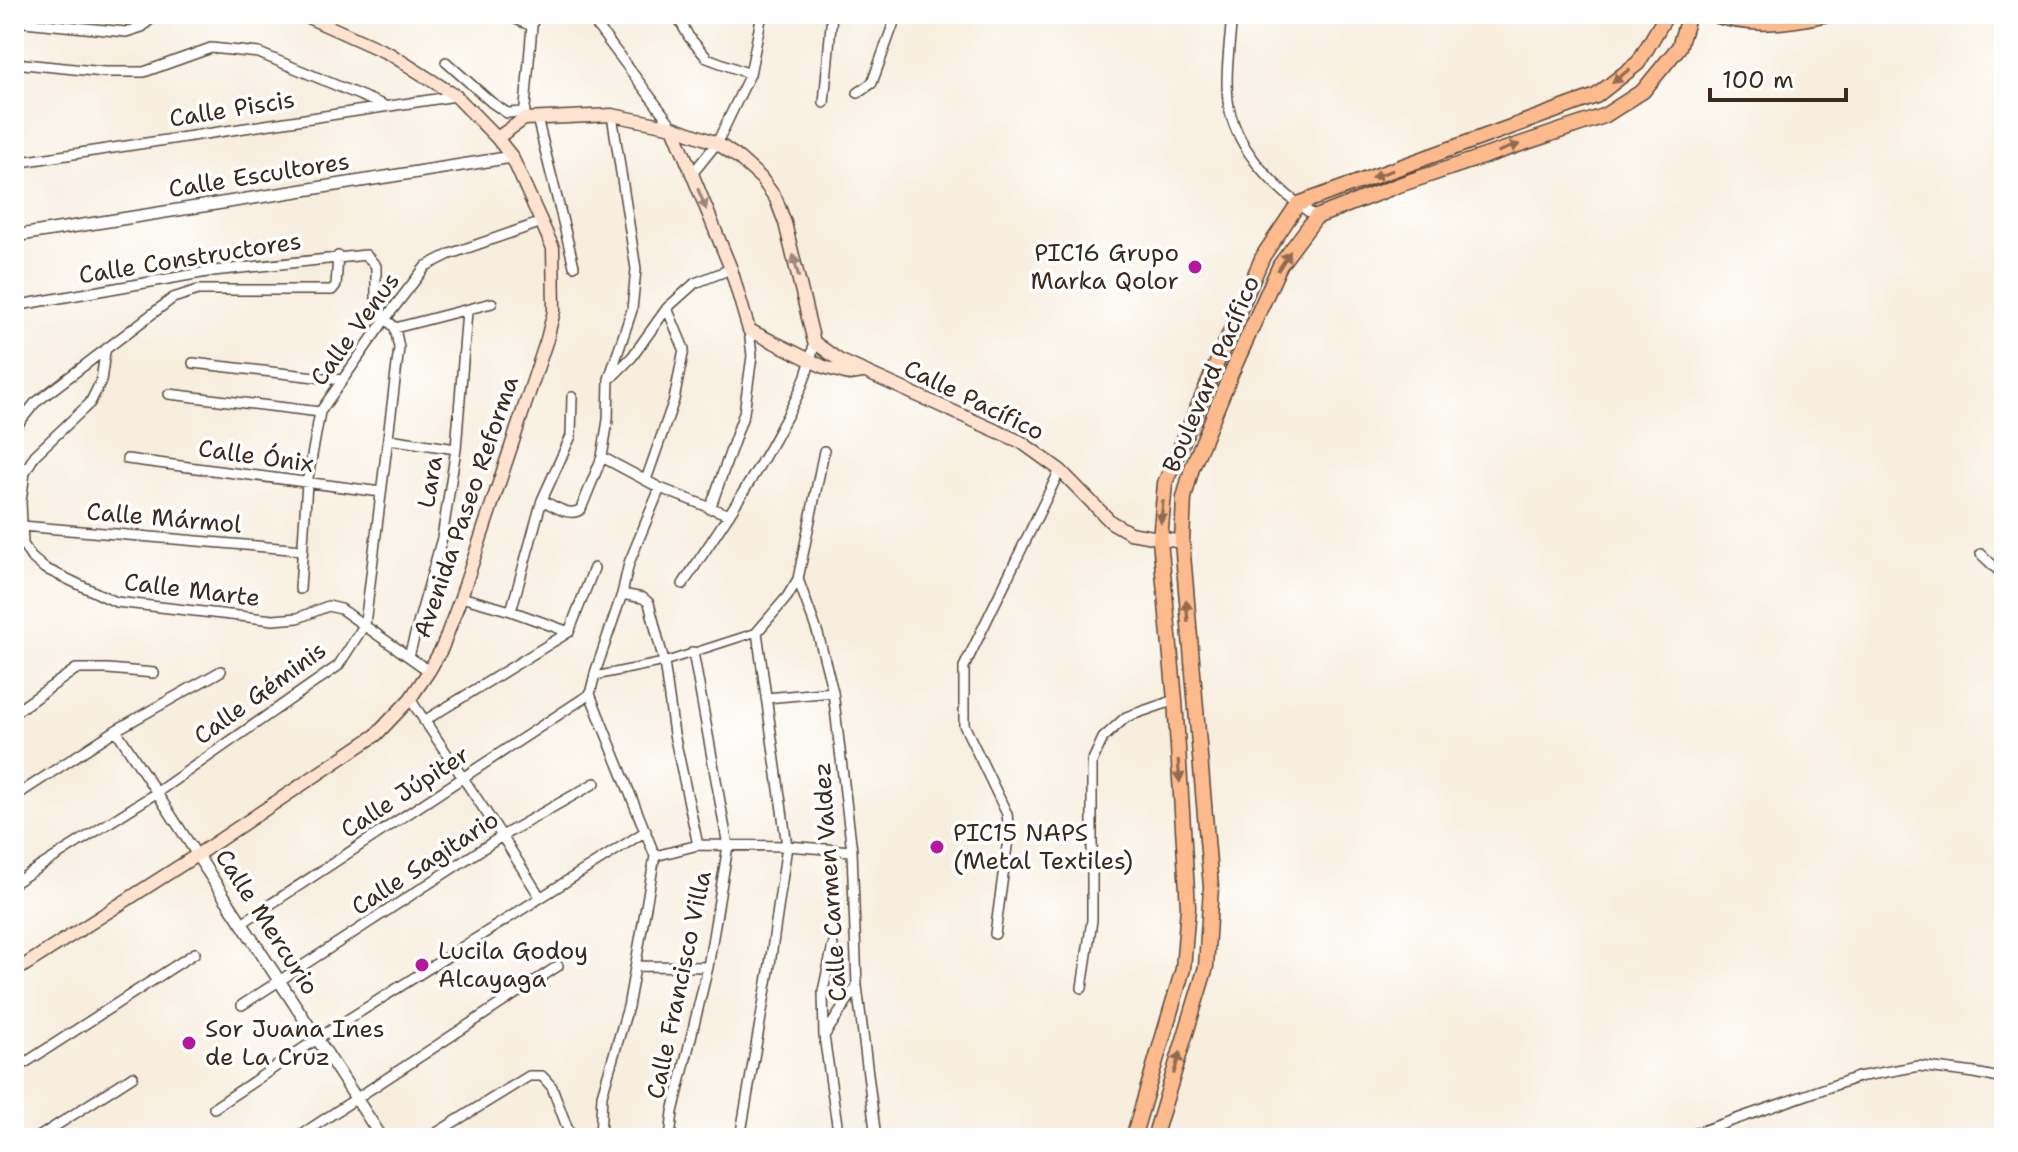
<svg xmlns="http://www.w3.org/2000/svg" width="2018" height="1152" font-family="'Shantell Sans',sans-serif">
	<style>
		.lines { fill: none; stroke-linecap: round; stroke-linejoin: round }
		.pedestrian-casing { stroke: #57473b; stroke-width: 10 }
		.minor-casing { stroke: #57473b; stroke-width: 12 }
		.tertiary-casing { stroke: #57473b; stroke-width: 14 }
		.secondary-casing { stroke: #57473b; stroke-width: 15 }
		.primary-casing { stroke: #57473b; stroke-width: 17 }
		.pedestrian { stroke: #fff; stroke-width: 7 }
		.minor { stroke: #fff; stroke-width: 9 }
		.tertiary { stroke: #fff; stroke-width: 11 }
		.secondary { stroke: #fee3d1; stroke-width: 12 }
		.primary { stroke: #fcba8d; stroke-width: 14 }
		.oneway { fill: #926b50 }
		.oneway2 { fill: #9c8678 }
		.poi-dot { fill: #b5179e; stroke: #fff; stroke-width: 3 }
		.labels { text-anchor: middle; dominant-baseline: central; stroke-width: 7; stroke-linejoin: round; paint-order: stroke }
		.street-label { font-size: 24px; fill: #3b2a1e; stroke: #fff }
		.poi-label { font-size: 24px; fill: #3b2a1e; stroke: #fff; text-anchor: start }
	</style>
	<rect width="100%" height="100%" fill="#fff"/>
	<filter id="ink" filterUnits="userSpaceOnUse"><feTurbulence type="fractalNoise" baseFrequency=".0125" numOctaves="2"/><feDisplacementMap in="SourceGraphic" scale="16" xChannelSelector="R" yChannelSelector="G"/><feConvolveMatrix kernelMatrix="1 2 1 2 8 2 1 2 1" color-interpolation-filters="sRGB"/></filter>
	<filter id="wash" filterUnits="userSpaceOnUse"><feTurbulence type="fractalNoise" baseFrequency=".006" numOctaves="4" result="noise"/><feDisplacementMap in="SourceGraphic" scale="32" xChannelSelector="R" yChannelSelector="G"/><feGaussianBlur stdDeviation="1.8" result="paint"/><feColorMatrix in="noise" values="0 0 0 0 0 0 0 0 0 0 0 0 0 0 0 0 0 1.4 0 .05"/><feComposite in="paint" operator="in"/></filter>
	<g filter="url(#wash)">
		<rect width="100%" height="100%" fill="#f7eede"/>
	</g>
	<g filter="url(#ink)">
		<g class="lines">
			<g class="pedestrian-casing">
				<path id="pedestrian" d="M595,676L664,662L757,632"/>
			</g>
			<g class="minor-casing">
				<path id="minor" d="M504,14L532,26
					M588,14L673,127
					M676,14L689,37L707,58L750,74
					M1232,14C1230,43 1224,79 1229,107C1238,153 1279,192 1316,217
					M14,21L126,32L142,27L156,14
					M446,62L491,102L507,113L525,112
					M14,63L104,72H144L211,48L259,53L383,105
					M858,93L872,83L897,14
					M824,103L832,14
					M537,118L574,266
					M524,119L532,26L534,14
					M14,163L456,96
					M692,174L717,143L750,74L762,14
					M14,306L213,271L366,255L376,266V308L395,328L399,348L365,624L338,666L156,793L14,883
					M395,328L492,303
					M105,352L101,381L90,403L35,455L25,472L21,502L23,544L31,557L44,568L116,602L273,620L298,618L328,606L341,609L429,671
					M193,363L342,380
					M612,377L632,357L667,308L695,283L731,269
					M169,394L320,412
					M14,429L35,403L173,298L198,290H332L336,285L338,256
					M389,439L456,449
					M602,457L660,488L729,515
					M127,459L381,492
					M646,480L674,400L684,349L667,308
					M542,500C554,506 570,518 581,509L602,457L608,420L609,379L632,310L636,269L612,115
					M710,509L744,413L752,356L749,330
					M22,526L302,550
					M1981,554L2004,576
					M798,579L818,634L833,692L852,851L857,986L876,1138
					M683,584C717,533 752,482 781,427C796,400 810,374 814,342
					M300,589L307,483L320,412L386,318L426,266L450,254L542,222
					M622,594L643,598L649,603L664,662L674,734L698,845
					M461,597L511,611L569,632
					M511,611L542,500L571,436L572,397
					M569,632L594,568
					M409,656L442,538L456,449L467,311
					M766,698L833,692
					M410,699L502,836L540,897
					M14,713L76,669H108L154,673
					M424,721L569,632
					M116,730L197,855
					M14,797L116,730L221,671
					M655,856L698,845L787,846L852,851
					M242,923L590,694
					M995,934L1009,832L1007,814L964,725V667L1060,470
					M636,966L708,967
					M1082,988L1092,920V762L1103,738L1126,717L1175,700
					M242,1005L502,836L595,783
					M824,1036L823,991L833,945
					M14,1070L195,953
					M214,1108L317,1039L646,831
					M14,1132L18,1138
					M37,1138L133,1076
					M296,1138L558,966
					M428,1138L529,1076H542L552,1087L571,1138
					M600,1138L602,1095L628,1007L655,856L590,694L596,670L622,594L629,563L660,488
					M670,1138L673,1112L708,967L728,846L693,652
					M740,1138L769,971L787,846L757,632L787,597L798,579L824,451
					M839,1138L824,1036L857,986
					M1682,1138L1858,1077L1919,1066L1975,1073L2004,1079"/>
			</g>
			<g class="tertiary-casing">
				<path id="tertiary" d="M14,236L512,157
					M197,855L382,1138"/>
			</g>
			<g class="secondary-casing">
				<path id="secondary" d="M673,127L731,269L749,330L824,367L849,374L863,372
					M497,138L524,119L612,115L673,127L717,143L740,159L761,178L776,199L785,223L814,342L839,360L1021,442L1060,470L1111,522L1130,533L1182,542
					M14,972L197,855L376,735L410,699L429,671L442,648L461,597L547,339L554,311L553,248L512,157L497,138L456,96L390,54L301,14"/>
			</g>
			<g class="primary-casing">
				<path id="primary" d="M1711,14C1751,28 1788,23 1828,14
					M1133,1138L1183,969L1188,907L1175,700L1160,540L1165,483L1263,256L1298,204L1596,96L1638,63L1667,14
					M1154,1138L1206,967L1211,887L1182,542L1184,498L1192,468L1230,376L1280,265L1316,217L1399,185L1604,116L1643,91L1679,47L1689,14"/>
			</g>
			<use href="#pedestrian" class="pedestrian"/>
			<use href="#minor" class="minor"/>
			<use href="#tertiary" class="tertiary"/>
			<use href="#secondary" class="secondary"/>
			<use href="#primary" class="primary"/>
		</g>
		<defs><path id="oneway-solid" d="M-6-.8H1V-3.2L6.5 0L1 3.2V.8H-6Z" transform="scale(2)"/></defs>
		<g class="oneway">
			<use href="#oneway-solid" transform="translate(1621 76) rotate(141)"/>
			<use href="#oneway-solid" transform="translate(1509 148) rotate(-19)"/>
			<use href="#oneway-solid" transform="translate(1382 174) rotate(160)"/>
			<use href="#oneway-solid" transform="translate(1284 261) rotate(-57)"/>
			<use href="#oneway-solid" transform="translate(1162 512) rotate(95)"/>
			<use href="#oneway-solid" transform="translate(1187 611) rotate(-95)"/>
			<use href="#oneway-solid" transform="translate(1179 771) rotate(86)"/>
			<use href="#oneway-solid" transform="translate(1177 1063) rotate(-73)"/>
		</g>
		<g class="oneway2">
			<use href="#oneway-solid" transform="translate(702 199) rotate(68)"/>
			<use href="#oneway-solid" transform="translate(796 266) rotate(-104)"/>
		</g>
	</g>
	<g class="poi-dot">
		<circle cx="1195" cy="267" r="8"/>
		<circle cx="937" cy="847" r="8"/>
		<circle cx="422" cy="965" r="8"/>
		<circle cx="189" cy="1043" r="8"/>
	</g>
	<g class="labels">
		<g class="street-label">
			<text transform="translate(232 109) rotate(-9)">Calle Piscis</text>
			<text transform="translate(259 175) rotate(-9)">Calle Escultores</text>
			<text transform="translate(190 258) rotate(-9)">Calle Constructores</text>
			<text transform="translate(355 329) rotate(-54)">Calle Venus</text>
			<text transform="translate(1211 374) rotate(-67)">Boulevard Pacífico</text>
			<text transform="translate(974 400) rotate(26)">Calle Pacífico</text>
			<text transform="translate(256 456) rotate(8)">Calle Ónix</text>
			<text transform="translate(430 482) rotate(-81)">Lara</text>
			<text transform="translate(466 507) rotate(-71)">Avenida Paseo Reforma</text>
			<text transform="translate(164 518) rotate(5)">Calle Mármol</text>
			<text transform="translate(192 590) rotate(7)">Calle Marte</text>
			<text transform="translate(260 693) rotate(-36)">Calle Géminis</text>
			<text transform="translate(405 792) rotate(-33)">Calle Júpiter</text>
			<text transform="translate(425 863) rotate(-33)">Calle Sagitario</text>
			<text transform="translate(830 882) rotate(-94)">Calle Carmen Valdez</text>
			<text transform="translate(267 922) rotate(57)">Calle Mercurio</text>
			<text transform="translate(679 985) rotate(-78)">Calle Francisco Villa</text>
		</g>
		<g class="poi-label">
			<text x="1179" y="253" text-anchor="end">PIC16 Grupo<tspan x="1179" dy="28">Marka Qolor</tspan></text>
			<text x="953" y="833">PIC15 NAPS<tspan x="953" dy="28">(Metal Textiles)</tspan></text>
			<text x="438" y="951">Lucila Godoy<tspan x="438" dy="28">Alcayaga</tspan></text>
			<text x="205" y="1029">Sor Juana Ines<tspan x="205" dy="28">de La Cruz</tspan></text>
		</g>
	</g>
	<rect width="2018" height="1152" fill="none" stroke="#fff" stroke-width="48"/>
	<path d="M1710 88v12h136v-12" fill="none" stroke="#3b2a1e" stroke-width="4"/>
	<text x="1722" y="88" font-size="24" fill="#3b2a1e" stroke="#ffffff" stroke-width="6" paint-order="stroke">100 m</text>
</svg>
